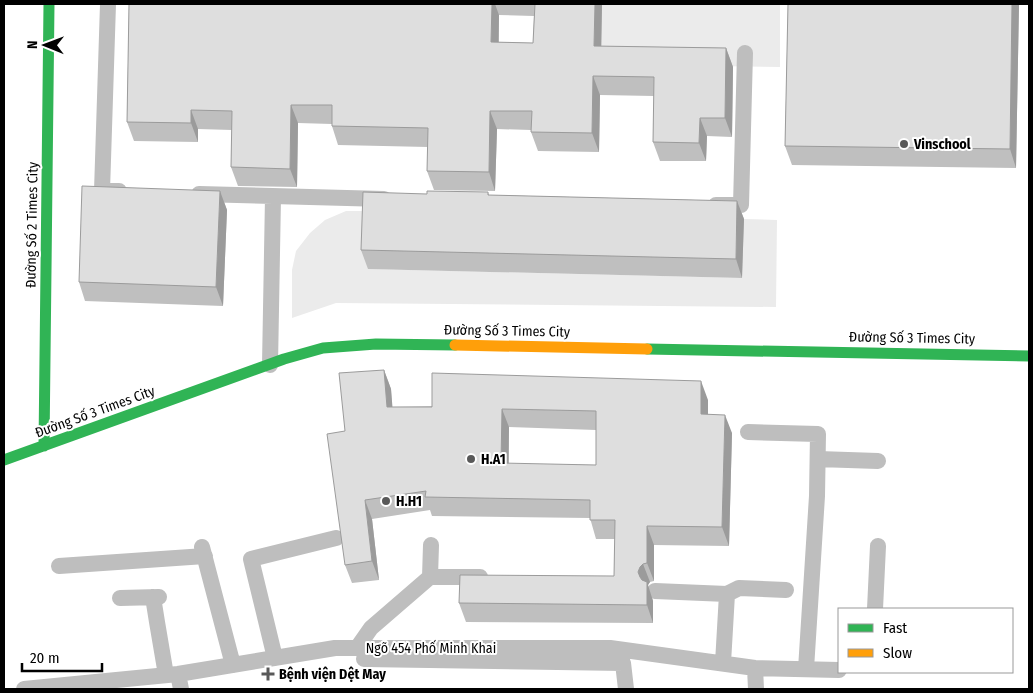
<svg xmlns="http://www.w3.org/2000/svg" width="1033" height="693" font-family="'Fira Sans Condensed',sans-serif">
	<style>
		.green { fill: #ebebeb }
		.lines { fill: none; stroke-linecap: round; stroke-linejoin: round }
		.lane { stroke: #bebebe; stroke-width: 16 }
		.fast { stroke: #30b455; stroke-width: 11 }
		.slow { stroke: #ff9f0a; stroke-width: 11 }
		.wall { fill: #bfbfbf; fill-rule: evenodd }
		.shaded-wall { fill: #9b9b9b }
		.building { fill: #dedede; stroke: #9b9b9b; fill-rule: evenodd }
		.poi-dot { fill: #595959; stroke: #fff; stroke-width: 2 }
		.labels { text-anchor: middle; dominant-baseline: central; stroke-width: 4; stroke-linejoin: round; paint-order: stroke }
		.poi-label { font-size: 14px; font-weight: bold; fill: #000; stroke: #fff; text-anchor: start }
		.street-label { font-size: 14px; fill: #000; stroke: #fff }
	</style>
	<rect width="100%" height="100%" fill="#fff"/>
	<path class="green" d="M602,4H780V67L632,65L600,95Z
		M346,211H369L368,269L742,278L744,219L777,220L776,307L336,303L292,318V270L296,251L310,233L325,220Z"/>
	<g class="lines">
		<path class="lane" d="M108,4L102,191H119
			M199,194L384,199
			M716,205H741L745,53
			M270,365L273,197
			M748,432L818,434L817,496L806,669
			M818,459L878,461
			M202,547L233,665
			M59,566L205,556
			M430,577H480
			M655,591L727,594
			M153,597L157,622L166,675
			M120,598L159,597
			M875,609L878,546
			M357,648L371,628L430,577L431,545
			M275,658L251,559L336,538
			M364,659L623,663L626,689
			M723,663L727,594L739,588L786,590
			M755,668L756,689
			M178,674L181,689
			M24,689L178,674L335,648H610L755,668L839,670"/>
		<path class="fast" d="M647,349L1029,356
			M44,446L49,4
			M4,460L284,359L323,348L376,344L455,345"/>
		<path class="slow" d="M455,345L647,349"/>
	</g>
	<path class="wall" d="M129,4H602L601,46L726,48L733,67L732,137L707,136L706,161H660L653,142L654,96L600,95L599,152L538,151L531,132V130L497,129L495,191L434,190L427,171L428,147L338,145L332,126V124L298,123L297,187L238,186L231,167L232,130L198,129V142L134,141L127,122ZM499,15L534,16L533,43L499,42Z
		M788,4H1019L1016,168L792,165L785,146Z
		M220,191L227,210L223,306L85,301L79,282Z
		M488,192L489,195L737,201L744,219L742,278L368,269L361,250L427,194Z
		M384,370L391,389L392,407L708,400V414L732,433L729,546L654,545V581L650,582L648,585L653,601V623L466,622L459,603L614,576L615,539H596L590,518L432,516L430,510L372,519L379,580L352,583L345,565V431ZM509,427L596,430V465L509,464Z"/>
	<path class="shaded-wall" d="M492,4H495L499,15L498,61L491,42Z
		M595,4H602L601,65L594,46Z
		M1012,4H1019L1016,168L1010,149Z
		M726,48L733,67L732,137L725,118Z
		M593,76L600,95L599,152L592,133Z
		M291,105L298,123L297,187L290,169Z
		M191,110L198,129V142L191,123Z
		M490,111L497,129L495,191L489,172Z
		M700,118L707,136L706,161L699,143Z
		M220,191L227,210L223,306L216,287Z
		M737,201L744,219L742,278L736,259Z
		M384,370L391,389L394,426L387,407Z
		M701,381L708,400V432L701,414Z
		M502,409L509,427L508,482L501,463Z
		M725,415L732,433L729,546L722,527Z
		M365,500L372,519L379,580L372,561Z
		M647,526L654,545V581L647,563Z
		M643,564L650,582L648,585L653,601V623L647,605L646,596L638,572L640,567Z"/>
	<path class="building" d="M129,4H492L491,42L533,43L535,4H595L594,46L726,48L725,118H700L699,143L653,142L654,77L593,76L592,133L531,132L532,111H490L489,172L427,171L428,128L332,126V105H291L290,169L231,167L232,111L191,110V123L127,122Z
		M788,4H1012L1010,149L785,146Z
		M82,186L220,191L216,287L79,282Z
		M427,191L488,192V195L737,201L736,259L361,250L363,192L427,194Z
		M384,370L387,407H432V373L701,381V414L725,415L722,527L647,526V563L643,564L640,567L638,572L640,577L642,580L647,582V605L459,603L460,575L614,576L615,520H590V500L425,497L426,491L365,500L372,561L345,565L327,434L345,431L339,373ZM502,409L596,411V465L501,463Z"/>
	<g class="poi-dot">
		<circle cx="904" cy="144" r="5"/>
		<circle cx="471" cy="459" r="5"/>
		<circle cx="386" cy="501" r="5"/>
		<path d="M265.5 666.5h5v5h5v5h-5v5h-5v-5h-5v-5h5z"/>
	</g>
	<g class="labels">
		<g class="poi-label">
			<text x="914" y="144">Vinschool</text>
			<text x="481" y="459">H.A1</text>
			<text x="396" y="501">H.H1</text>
			<text x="279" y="674">Bệnh viện Dệt May</text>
		</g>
		<g class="street-label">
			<text transform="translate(32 225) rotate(-89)">Đường Số 2 Times City</text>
			<text transform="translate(507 331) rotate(1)">Đường Số 3 Times City</text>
			<text transform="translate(912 338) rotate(1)">Đường Số 3 Times City</text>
			<text transform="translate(95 412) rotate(-20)">Đường Số 3 Times City</text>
			<text x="431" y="648">Ngõ 454 Phố Minh Khai</text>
		</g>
	</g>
	<rect width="1033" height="693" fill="none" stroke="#000000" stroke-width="10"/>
	<rect x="838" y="608" width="175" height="65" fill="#ffffff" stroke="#999999"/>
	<rect x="848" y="624" width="25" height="8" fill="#30b455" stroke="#999999"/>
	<text x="883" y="633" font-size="15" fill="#000000">Fast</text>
	<rect x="848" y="649" width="25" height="8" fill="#ff9f0a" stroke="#999999"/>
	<text x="883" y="658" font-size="15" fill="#000000">Slow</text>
	<g transform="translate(45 45) rotate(271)" stroke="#ffffff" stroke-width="4" paint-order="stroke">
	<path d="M0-4L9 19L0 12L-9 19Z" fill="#000000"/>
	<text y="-8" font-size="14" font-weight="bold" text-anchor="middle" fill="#000000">N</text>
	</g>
	<path d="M22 663v8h80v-8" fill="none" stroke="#000000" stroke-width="2.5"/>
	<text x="30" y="663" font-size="15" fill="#000000" stroke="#ffffff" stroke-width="4" paint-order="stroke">20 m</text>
</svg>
